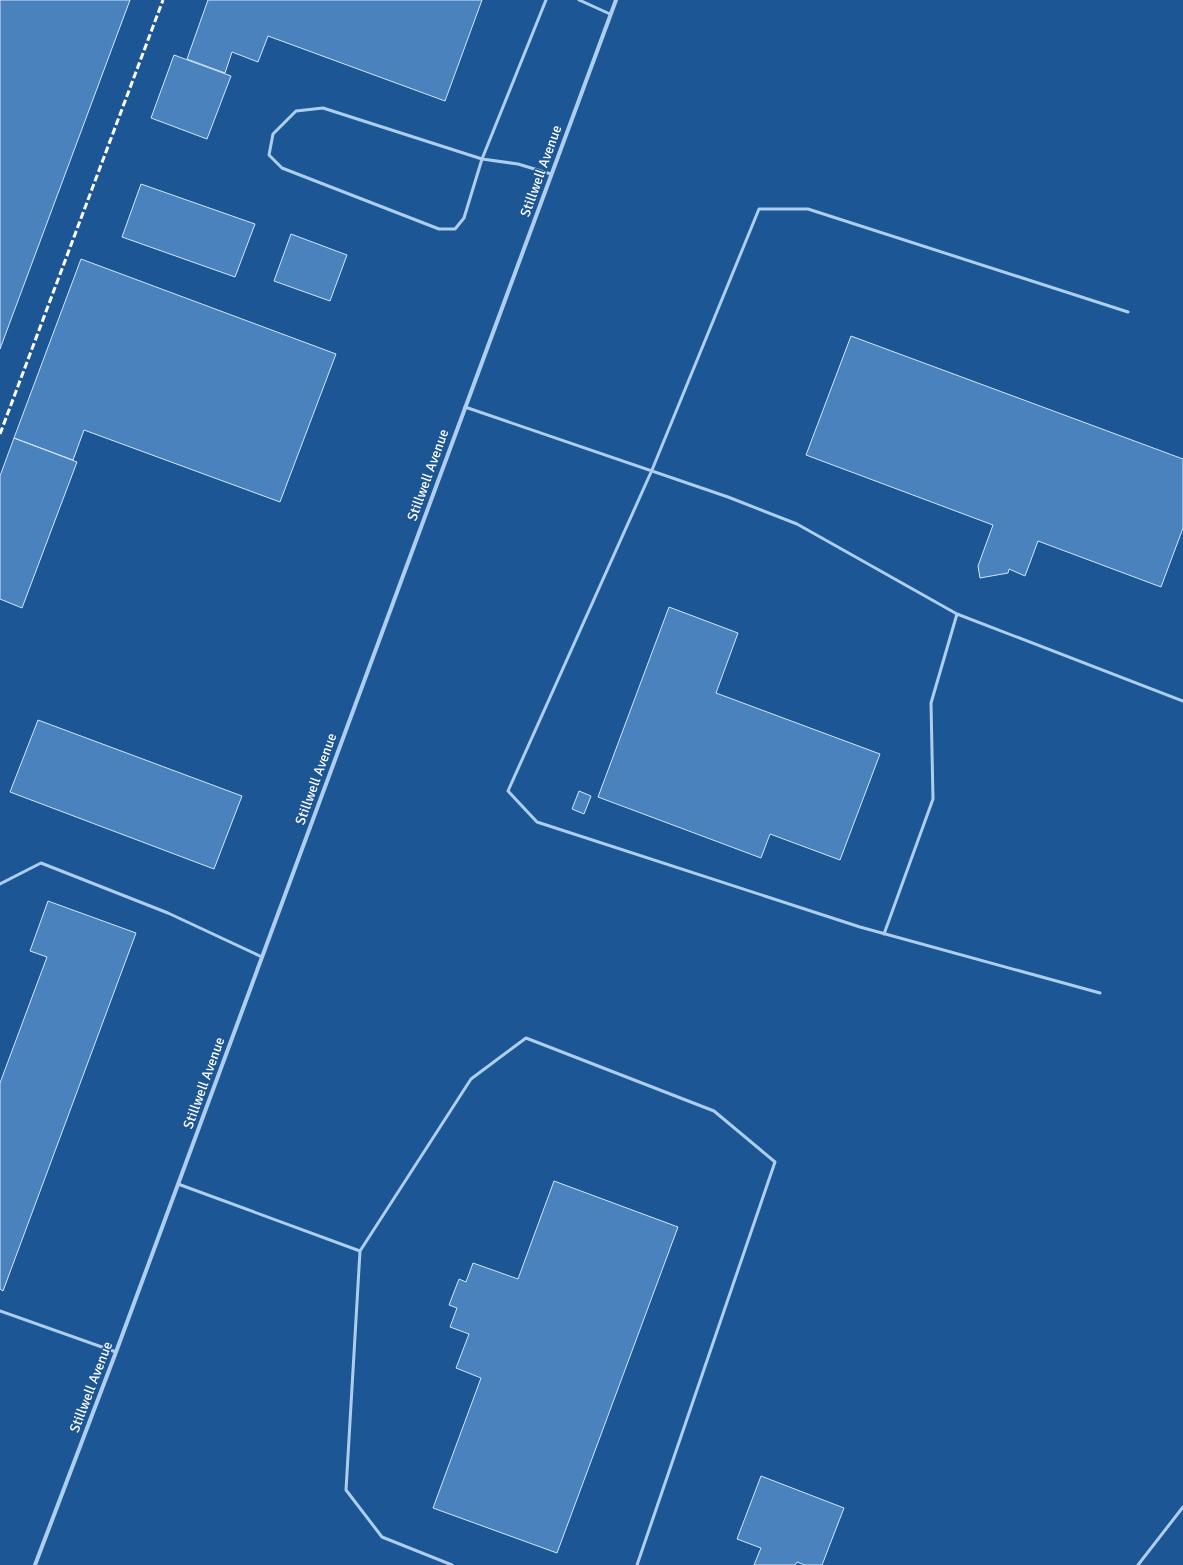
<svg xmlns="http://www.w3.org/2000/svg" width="1183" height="1565" font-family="Signika,sans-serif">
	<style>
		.building { fill: #4982bc; stroke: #d4e7fb }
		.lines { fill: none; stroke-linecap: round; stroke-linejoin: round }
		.lane { stroke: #aeceef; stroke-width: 3 }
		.street { stroke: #aeceef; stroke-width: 4 }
		.rail { stroke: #fff; stroke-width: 3; stroke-dasharray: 7 3; stroke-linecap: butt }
		.labels { text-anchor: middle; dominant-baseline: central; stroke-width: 3; stroke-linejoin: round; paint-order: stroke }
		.street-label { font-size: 14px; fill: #fff; stroke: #1c5694 }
	</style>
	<rect width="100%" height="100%" fill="#1c5694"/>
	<path class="building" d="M0,0H130L0,349Z
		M208,0H482L445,101L268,36L258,62L232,52L225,73L187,59Z
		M174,55L231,76L207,139L151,118Z
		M141,184L255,224L235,277L122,237Z
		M291,234L347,255L330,301L274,281Z
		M81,259L336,354L280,502L84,430L73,460L14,438Z
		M851,336L1183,459V528L1161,587L1038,541L1025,576L1009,569L1008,573L980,578L978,566L993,525L806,455Z
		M14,438L77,462L22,608L0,599V476Z
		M669,607L738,633L716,693L880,754L840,860L770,834L761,858L598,797Z
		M38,720L242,796L214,869L10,792Z
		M579,791L591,796L584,814L572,809Z
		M48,901L136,933L3,1291L0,1289V1083L47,957L30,951Z
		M554,1181L678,1227L557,1553L433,1508L481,1378L456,1368L469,1334L450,1327L457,1308L449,1305L459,1279L466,1282L473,1263L518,1279Z
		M761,1476L844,1508L822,1565H805L797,1562L795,1565H754L761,1548L737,1539Z"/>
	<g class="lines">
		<path class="lane" d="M546,0L482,159L464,218L455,229H439L282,168L269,155L273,134L296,111L323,108L482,159L518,164L551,174
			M579,0L610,14
			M465,407L728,497L797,524L957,614L931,703L933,799L884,934
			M957,614L1183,701
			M0,884L41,863L168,913L262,957
			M1100,993L860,927L537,822L508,791L652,470L759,209H808L1128,312
			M178,1184L360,1251
			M0,1311L116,1352
			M452,1565L382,1537L346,1490L360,1251L471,1079L526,1038L714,1111L775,1162L637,1565
			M1138,1565L1183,1507"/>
		<path class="street" d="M35,1565L116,1352L616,0"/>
		<path class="rail" d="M0,434L163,0"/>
	</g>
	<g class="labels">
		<g class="street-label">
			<text transform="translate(541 171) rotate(-70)">Stillwell Avenue</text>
			<text transform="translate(428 475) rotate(-70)">Stillwell Avenue</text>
			<text transform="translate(316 779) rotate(-70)">Stillwell Avenue</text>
			<text transform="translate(204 1083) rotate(-70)">Stillwell Avenue</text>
			<text transform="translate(91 1387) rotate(-69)">Stillwell Avenue</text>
		</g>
	</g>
</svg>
